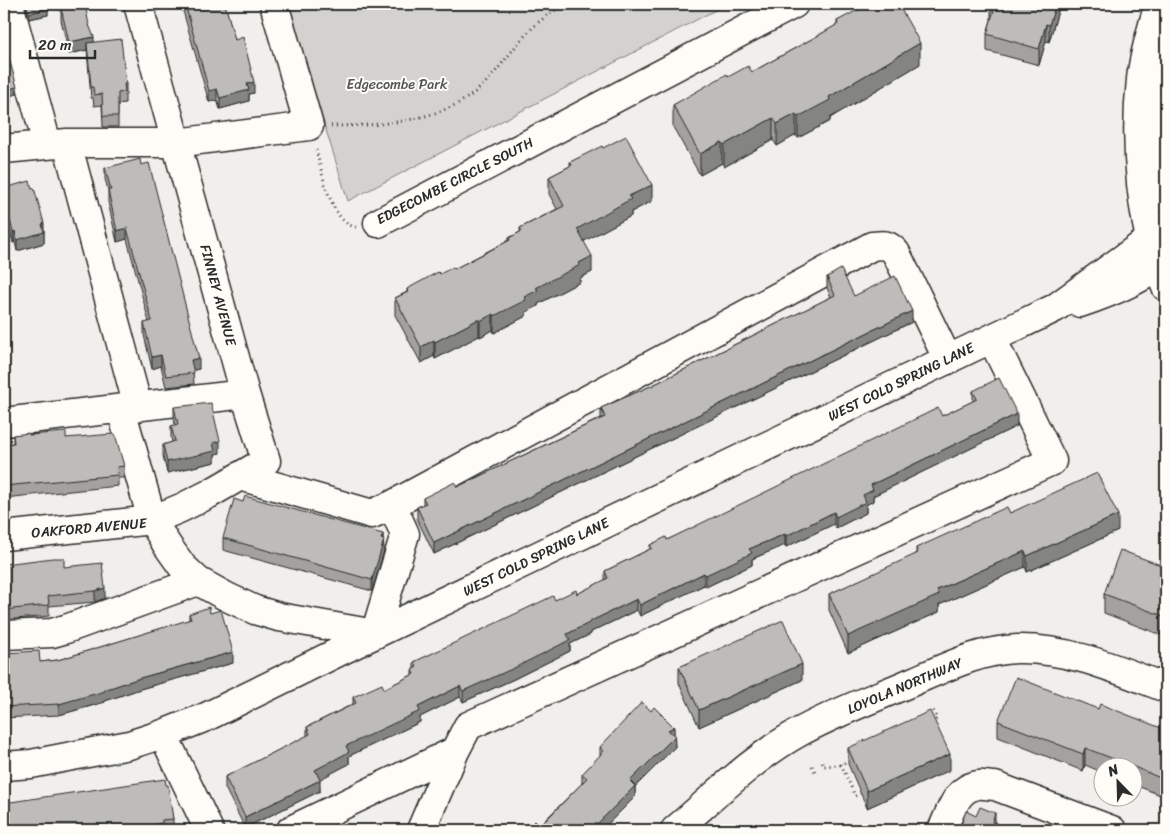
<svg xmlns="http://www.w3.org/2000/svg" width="1170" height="834" font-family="Sriracha,sans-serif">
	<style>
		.green { fill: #d3d2cf; stroke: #7f7e7d }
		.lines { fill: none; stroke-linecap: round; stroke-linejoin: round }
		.minor-casing { stroke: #2b2b2b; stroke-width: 31 }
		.major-casing { stroke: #2b2b2b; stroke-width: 31 }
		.path { stroke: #2b2b2b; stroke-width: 3; stroke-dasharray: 1 4; stroke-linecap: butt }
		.minor { stroke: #fdfcf7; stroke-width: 28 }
		.major { stroke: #fdfcf7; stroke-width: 28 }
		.wall { fill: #a3a29e; stroke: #2b2b2b }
		.shaded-wall { fill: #848481; stroke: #2b2b2b }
		.building { fill: #bdbcb8; stroke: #2b2b2b }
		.labels { text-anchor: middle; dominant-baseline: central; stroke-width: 4; stroke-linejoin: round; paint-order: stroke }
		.park-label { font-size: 14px; fill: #555554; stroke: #fdfcf7 }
		.street-label { font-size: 14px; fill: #2b2b2b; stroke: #fdfcf7 }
	</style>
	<rect width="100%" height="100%" fill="#f0efeb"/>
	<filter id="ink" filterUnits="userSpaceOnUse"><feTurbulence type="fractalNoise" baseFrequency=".02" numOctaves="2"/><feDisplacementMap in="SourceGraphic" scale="10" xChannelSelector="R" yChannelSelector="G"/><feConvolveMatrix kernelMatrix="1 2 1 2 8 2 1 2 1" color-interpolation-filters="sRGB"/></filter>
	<g filter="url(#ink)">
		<path class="green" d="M287,4H727L348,201Z"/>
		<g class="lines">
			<g class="minor-casing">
				<path id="minor" d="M9,4L47,144
					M67,143L138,407
					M4,149L67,143H176L309,126L274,4
					M378,223L794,4
					M121,409L152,520L167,545L182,566L198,581L227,597L255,610L279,617L375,634L405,534L392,505
					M4,422L245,394
					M240,476L372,514L392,505L872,246C883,245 888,243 896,253L948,360
					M4,536L152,520L181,508L209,494L266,461L245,394L138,4
					M4,635L52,633L66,629L198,581
					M163,734L209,830
					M291,830L455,751L468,726L1052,461L992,339
					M421,830L455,751
					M675,830C714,797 752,759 796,734C833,713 875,698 914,681C946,667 981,650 1017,649C1070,648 1118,670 1166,688
					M942,830C950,813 956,788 978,785C983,784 989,786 995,786L1112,830"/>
			</g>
			<g class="major-casing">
				<path id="major" d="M1159,4C1152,28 1144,53 1141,79C1134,142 1140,228 1166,287
					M1166,57C1156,104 1159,152 1166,199
					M1080,303C1110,293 1142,280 1166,260
					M4,766L31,764L129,745L163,734L206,717L375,634L1055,308L1150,239L1166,224"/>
			</g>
			<path class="path" d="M331,126C377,126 437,122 474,93C503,70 518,34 551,13C556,10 562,5 568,4
				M316,150C322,170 330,223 356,227
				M931,722L937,719L933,710
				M822,762L824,766L840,765L850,760
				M841,764L855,796L860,794
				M812,766L816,774"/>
			<use href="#minor" class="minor"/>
			<use href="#major" class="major"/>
		</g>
		<path class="wall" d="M25,4H47L48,15L29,19Z
			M181,4H230L225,5L235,40L254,93L249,94V101L220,109L217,100L209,102Z
			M1060,4L1049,42L1046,41L1039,65L987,51V34L991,20V8Z
			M871,6L920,64L830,118V121L798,138L796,135L777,146L773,140L724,167L722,163L700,175L673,127V105L728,77L752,72L819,35L837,25V21Z
			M61,8L89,25L94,42L126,84V95H125V103L118,104V127H103L102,105L94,106L93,98H91L87,50L69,54L61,20Z
			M603,148L652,201L631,212V216L584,241L592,272L580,278V282L538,304V306L526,312V316L494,333L493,330L480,337L479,336L435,359L434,356L421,363L395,315V298L407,292V289L454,269L509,240V238L520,232V228L557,209L549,194V177L570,166V162Z
			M105,168L199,369L193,370L194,384L166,387L161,366L152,369L144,335V323L149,322L127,239L117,242L108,202V190L105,179Z
			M4,188L44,229V243L17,251L15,242L13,243L4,206Z
			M827,277L854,296L912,322L434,554L417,519V507L423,505V498L457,487L601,418V408L653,385L831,297L827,288Z
			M973,391L1017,426L873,496V501L866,505V513L836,528L834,524L786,547L785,545L752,559V565L706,587L704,585L640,616L637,610L591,632V634L570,644V651L514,679L463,702L460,697L420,717V722L349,756V764L319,779L320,791L245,828L225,788V777L307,736V727L353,704V697L384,689L412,675V670L414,669V662L555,600L577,594L605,580V571L650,549V545L667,540L942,416L973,401Z
			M174,407L220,453L215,454V462L167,473L163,456V445L172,442L171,437V426L175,425L174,418Z
			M13,435H29L66,438L124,466V478H118V486L4,498V444L13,443Z
			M1010,513L1118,531L1027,572L1025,567L939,605V612L848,653L829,610V594L916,555V548Z
			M223,538L383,540L384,551L372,591L223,550Z
			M4,564L64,567L105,598L95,602L49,606V616L4,620Z
			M1166,567V637L1104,613V594Z
			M210,613L233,663L140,689L105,701V702L59,715L4,718V653L40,662L58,660L189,620V614Z
			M679,667L802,680L699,727L679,683Z
			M1098,709L1166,730V803L1163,802V796L1132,784V766H1102V772L1085,765L1083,771L998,737V721Z
			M674,735L675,747L635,787V797L539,826L582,783V774L600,756V747Z
			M848,748L950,770L867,808L848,764Z
			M166,785L173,819V830H4Z"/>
		<path class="shaded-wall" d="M1056,4H1060L1049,42V25Z
			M48,9V15L29,19V13Z
			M1046,24V41L1039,65V49Z
			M94,37V48L87,43V50L69,54V42Z
			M920,43V64L830,118V121L798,138V117L829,97Z
			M254,82V93L249,94V101L220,109V98L247,84Z
			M17,87V94L9,96V89Z
			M217,89V100L209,102V91Z
			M11,96V103L4,105V98Z
			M796,114V135L777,146V124Z
			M773,118V140L724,167V145Z
			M722,142V163L700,175V154Z
			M652,185V201L631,212V216L577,245V229L629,196Z
			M44,223V243L17,251V240Z
			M127,228V239L117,242V231Z
			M15,231V242L13,243V232Z
			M592,256V272L580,278V282L538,304V306L526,312V316L494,333V316L524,297L536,288L579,263Z
			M912,311V322L434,554V543Z
			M493,314V330L480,337V321Z
			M479,319V336L435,359V342Z
			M434,340V356L421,363V347Z
			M161,355V366L152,369V357Z
			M199,358V369L191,371V360Z
			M1017,414V426L873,496V501L866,505V513L836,528V517L863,495L871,485Z
			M220,441V453L215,454V462L167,473V462L213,443Z
			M834,512V524L786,547V536Z
			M1118,515V531L1027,572V556Z
			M383,534L384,551L372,591V580Z
			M785,534V545L752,559V565L706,587V575L749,549Z
			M1025,551V567L939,605V612L848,653V636L937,590Z
			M704,573V585L640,616V605Z
			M105,588V598L95,602V591Z
			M637,599V610L591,632V634L570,644V651L514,679L463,702V691L591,621Z
			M233,652V663L140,689L105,701V702L59,715V704L140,678Z
			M802,664V680L699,727V710Z
			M460,686V697L420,717V722L349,756V764L315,782V770L346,746L418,707Z
			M674,727L675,747L635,787V797L602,830H591L668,730Z
			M1085,748V765L1083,771V754Z
			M950,754V770L867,808V791Z
			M320,780V791L245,828V817Z
			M995,813V824L992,822Z"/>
		<path class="building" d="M26,4H47L48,9L29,13Z
			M85,4L89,25L94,37L69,42L61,8Z
			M185,4H225L235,40L243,37L254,82L247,84L249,90L220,98L217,89L209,91Z
			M869,4L871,6L875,4H898L920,43L829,97L830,100L798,117L796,114L777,124L773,118L724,145L722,142L700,154L673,105L727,74L728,77L748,66L752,72L819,35L838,24L837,21Z
			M992,4H1056L1049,25L1046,24L1039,49L987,34L994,10L991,8Z
			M121,39L126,84H124L125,92L118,93V116H103L102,94L94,95L93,87H91L87,43Z
			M9,58L17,87L9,89L11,96L4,98V59Z
			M626,136L652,185L629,196L631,199L577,229L592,256L579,263L580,265L536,288L538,290L524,297L526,300L494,316L493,314L480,321L479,319L435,342L434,340L421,347L395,298L408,292L407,289L438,272L440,274L453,267L454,269L510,240L509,238L522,231L520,228L564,206L549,177L572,165L570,162L602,146L603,148Z
			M140,159L141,165L149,163L196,347L199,358L191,360L194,373L166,376L161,355L152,357L144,323L152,321L127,228L117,231L108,190H111L105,168Z
			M30,181L32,189L34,188L44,223L42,224L44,232L17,240L15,231L13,232L4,195V188Z
			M841,269L854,296L895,276L912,311L434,543L417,507L426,503L423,498L455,482L457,487L589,424L605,417L601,408L653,385L835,295L827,277Z
			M999,378L1017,414L871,485L873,490L863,495L866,502L836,517L834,512L786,536L785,534L749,549L752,553L706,575L704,573L640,605L637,599L591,621V622L567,634L570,640L514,668L463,691L460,686L418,707L420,711L346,746L349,752L315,770L320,780L245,817L225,777L310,734L307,727L356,703L353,697L382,684L384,689L414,674L412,670L417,667L414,662L553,596L555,600L576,590L577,594L608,578L605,571L652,548L650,545L666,537L667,540L938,408L942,416L977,399L973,391Z
			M211,403L220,441L213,443L215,451L167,462L163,445L175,441L171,426L178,424L174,407Z
			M66,432V438L113,434H115L124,466L117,467L118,475L4,486V444L14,443L13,435L29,433V435Z
			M1097,473L1118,515L1027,556L1025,551L937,590L939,595L848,636L829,594L918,553L916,548L1007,507L1010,513Z
			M245,496L383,534L381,539L384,540L372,580L223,538L234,499L243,502Z
			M1120,550L1166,567V617L1104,594Z
			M53,558H64V567L102,563L105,588L95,591L48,596L49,605L4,610V564Z
			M209,607L210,613L221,610L233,652L140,678L104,690L105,691L59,704L4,707V653L39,651L40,662L58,660L191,619L189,614Z
			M783,620L802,664L699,710L679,667Z
			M1016,677L1098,709L1100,704L1166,730V787L1163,785L1165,780L1132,766L1085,748L1083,754L998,721Z
			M642,702L651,711L654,707L674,727L668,730L675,736L630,781L635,786L591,830H526L535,821L539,826L541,825L587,778L582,774L604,751L600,747Z
			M930,711L950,754L867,791L848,748Z
			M165,779L166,785H168L173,819L162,820V823L128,830H4V803Z
			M980,807L995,813L992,822L1012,830H959L966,811L976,816Z"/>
	</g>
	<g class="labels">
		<g class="park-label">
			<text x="397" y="84">Edgecombe Park</text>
		</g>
		<g class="street-label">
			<text transform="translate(455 181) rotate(-27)">EDGECOMBE CIRCLE SOUTH</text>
			<text transform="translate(218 295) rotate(75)">FINNEY AVENUE</text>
			<text transform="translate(901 382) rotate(-26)">WEST COLD SPRING LANE</text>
			<text transform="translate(89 528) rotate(-5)">OAKFORD AVENUE</text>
			<text transform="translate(536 557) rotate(-26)">WEST COLD SPRING LANE</text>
			<text transform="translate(905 686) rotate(-23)">LOYOLA NORTHWAY</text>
		</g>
	</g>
	<rect width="1170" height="834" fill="none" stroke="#fdfcf7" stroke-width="20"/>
	<rect x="10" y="10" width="1150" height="814" fill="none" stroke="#2b2b2b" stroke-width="2" filter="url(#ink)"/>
	<g transform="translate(1118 782) rotate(337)"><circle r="24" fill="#fdfcf7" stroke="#a9a8a5"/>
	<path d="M0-4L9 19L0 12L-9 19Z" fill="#2b2b2b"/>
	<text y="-8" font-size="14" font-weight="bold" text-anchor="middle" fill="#2b2b2b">N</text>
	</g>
	<path d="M30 50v8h65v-8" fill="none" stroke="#2b2b2b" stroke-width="2.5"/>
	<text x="38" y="50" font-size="15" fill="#2b2b2b" stroke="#fdfcf7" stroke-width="4" paint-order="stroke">20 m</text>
</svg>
